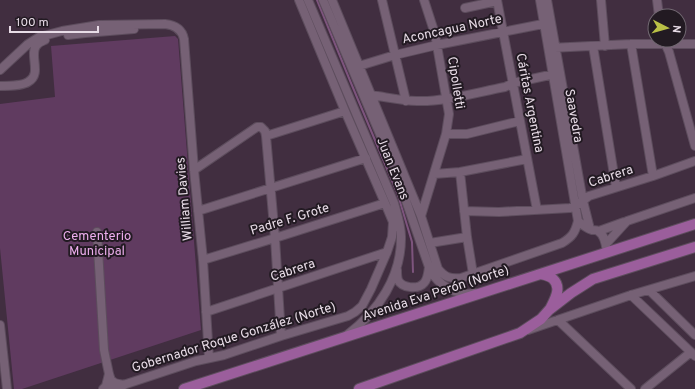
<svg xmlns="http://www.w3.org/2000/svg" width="695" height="389" font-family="Overpass,sans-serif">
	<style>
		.green { fill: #603b60 }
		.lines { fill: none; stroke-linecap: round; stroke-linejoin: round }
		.stream { stroke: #7d547d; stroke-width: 2 }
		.minor-casing { stroke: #5d4d5d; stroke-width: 10 }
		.major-casing { stroke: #5d4d5d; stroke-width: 12 }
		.minor { stroke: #766175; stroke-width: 8 }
		.major { stroke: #9b5e9c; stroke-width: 10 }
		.labels { text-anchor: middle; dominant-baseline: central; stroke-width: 4; stroke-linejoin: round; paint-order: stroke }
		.street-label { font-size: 13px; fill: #e8dce7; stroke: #221a22 }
		.park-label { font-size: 13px; fill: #edaeed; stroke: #221a22 }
	</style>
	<rect width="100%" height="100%" fill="#412e40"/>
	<path class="green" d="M175,36L178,39L201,330L22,389H14L0,248V104L55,97L51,46Z"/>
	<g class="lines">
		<path class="stream" d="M317,0L351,83L398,195L412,242L413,272"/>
		<g class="minor-casing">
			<path id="minor" d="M308,0L394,203C397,214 401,225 401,236C402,276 378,312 347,335
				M323,0L396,172L429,267C431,270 432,274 434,276C443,288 460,296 474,293
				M332,0L421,216L438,269C445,277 449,279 461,278L562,243C572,237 575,233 578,221
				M382,0L406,101
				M497,0L537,210
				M540,0L578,221C583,225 586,228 592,230C594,230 597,230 598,231C605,235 606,245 607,252
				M547,0L583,201L590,229
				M601,0L605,46
				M657,0L659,16
				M465,8L497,1
				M68,35L85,33L134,29
				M664,41L669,52L695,146
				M631,44L653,176
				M593,46L616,187
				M550,48L631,44H695
				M359,66L395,55L437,45L548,23
				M0,70L28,44L39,37L47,35L62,31L99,25L165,24C174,25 182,29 184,39L194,170L203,260L209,358
				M0,86C8,86 22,86 28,82C43,74 28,54 37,45C39,42 43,41 45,40
				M371,95C386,97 402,101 417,101C444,102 478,92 505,87L513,83L559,73
				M446,134H467L520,121
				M266,136L275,238L281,336
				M194,170L257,127H261L265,131L266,136L345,111
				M460,172L467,237L473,274
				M434,174L460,172L527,159
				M198,211L366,158
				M464,211L499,212L570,208L576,206L589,196L653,176L695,161
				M421,216L446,134L449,114L435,34L424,0
				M599,231L624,222
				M97,232L104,350L109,374L111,380L115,383L119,384L124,385
				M430,243L467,237
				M606,244L627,221L695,198
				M203,260L275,238L385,203
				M397,270C397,272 397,277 398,280C402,288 418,290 424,283C428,279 428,273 429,267
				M649,290L695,335
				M631,295L695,356
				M206,312L387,252
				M558,320L631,389
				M0,325L7,389
				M528,330L631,295L695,276
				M103,389L106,386L109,374
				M111,389L196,361L224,355L281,336L348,316L355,312L362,306L371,289L387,252L392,237L393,222L385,203L345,111L299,0
				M645,389L691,352"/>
		</g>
		<g class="major-casing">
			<path id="major" d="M541,274C545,275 550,276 553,279C562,287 555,299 551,307
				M184,389L695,224
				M359,389L520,333L541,319L549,310L571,293L593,279L695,247"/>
		</g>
		<use href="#minor" class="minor"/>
		<use href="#major" class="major"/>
	</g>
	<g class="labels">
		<g class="street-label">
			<text transform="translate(452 30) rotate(-12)">Aconcagua Norte</text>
			<text transform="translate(455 83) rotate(81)">Cipolletti</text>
			<text transform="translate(529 103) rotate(79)">Cáritas Argentina</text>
			<text transform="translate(573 116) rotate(80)">Saavedra</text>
			<text transform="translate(392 169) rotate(68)">Juan Evans</text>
			<text transform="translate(611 177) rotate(-18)">Cabrera</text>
			<text transform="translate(185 199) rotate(-95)">William Davies</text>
			<text transform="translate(290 220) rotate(-17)">Padre F. Grote</text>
			<text transform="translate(293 271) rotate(-18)">Cabrera</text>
			<text transform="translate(436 294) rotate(-18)">Avenida Eva Perón (Norte)</text>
			<text transform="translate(234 338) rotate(-17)">Gobernador Roque González (Norte)</text>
		</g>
		<g class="park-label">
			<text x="97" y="237">Cementerio<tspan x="97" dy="15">Municipal</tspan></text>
		</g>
	</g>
	<g transform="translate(667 28) rotate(96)"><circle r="19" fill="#221a22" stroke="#716871"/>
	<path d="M0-3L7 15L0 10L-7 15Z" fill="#b9c046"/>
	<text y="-6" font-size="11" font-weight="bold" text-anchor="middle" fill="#e8dce7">N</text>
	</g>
	<path d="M10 26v6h88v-6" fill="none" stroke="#e8dce7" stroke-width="2"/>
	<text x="16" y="26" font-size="12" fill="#e8dce7" stroke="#221a22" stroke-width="3" paint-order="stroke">100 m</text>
</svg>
